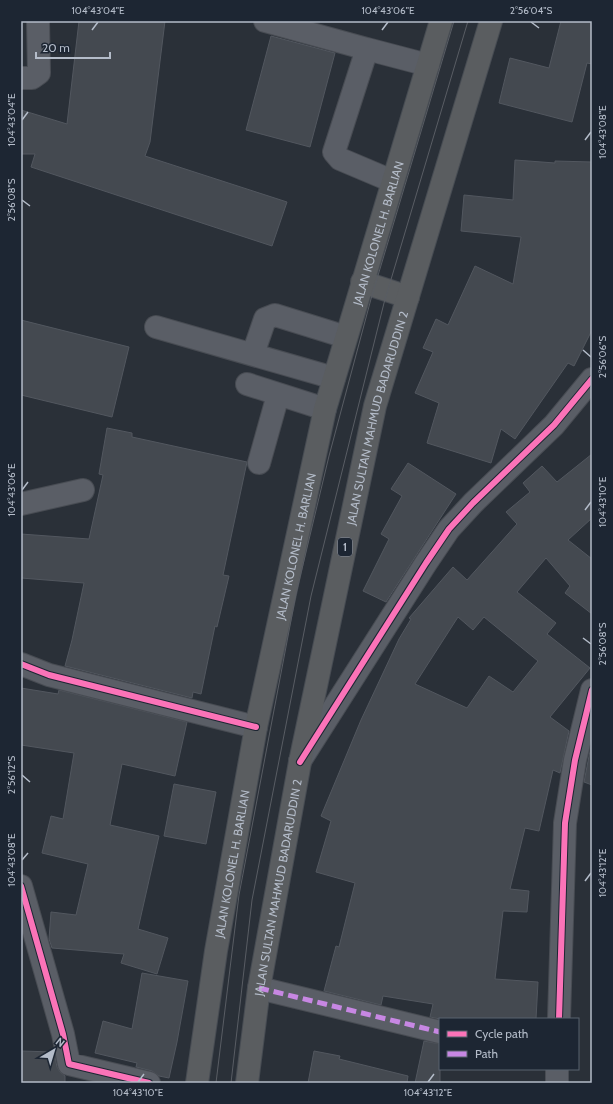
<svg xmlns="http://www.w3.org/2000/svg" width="613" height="1104" font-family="Cabin,sans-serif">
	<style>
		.building { fill: #444950; stroke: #52575f; fill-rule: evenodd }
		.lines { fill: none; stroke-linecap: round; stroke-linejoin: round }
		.minor-casing { stroke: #484c53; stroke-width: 24 }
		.highway-casing { stroke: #474c53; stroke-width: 24 }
		.minor { stroke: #5a5e66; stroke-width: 22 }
		.highway { stroke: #5a5d60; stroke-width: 22 }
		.tram { stroke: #595d64; stroke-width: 1 }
		.quiet { stroke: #c787e3; stroke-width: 5; stroke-dasharray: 10 5; stroke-linecap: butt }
		.cycleway-casing { stroke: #1d2633; stroke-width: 8 }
		.cycleway { stroke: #fb73b8; stroke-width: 6 }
		.ticks { fill: none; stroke: #b4bcc9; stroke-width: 1.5 }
		.labels { text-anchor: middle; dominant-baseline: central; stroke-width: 4; stroke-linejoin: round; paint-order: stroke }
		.shield { fill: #1d2633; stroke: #878f9c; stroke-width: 1 }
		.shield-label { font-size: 11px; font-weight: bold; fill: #b4bcc9 }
		.street-label { font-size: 12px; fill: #b4bcc9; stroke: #1d2633 }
		.neatline { fill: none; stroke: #b4bcc9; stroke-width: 1.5 }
		.ticks-label { font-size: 10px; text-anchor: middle; fill: #b4bcc9 }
	</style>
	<rect width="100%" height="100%" fill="#2a3038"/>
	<path class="building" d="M79,21H165L150,142L145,156L287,202L272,246L31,167L35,154H21V110L67,124Z
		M561,21H592V64L587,63L572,122L499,103L510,58L549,68Z
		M271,36L335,53L310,147L246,130Z
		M515,160L555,163V161L592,162V330L574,366L568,363L515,439L501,429L491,463L427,443L439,403L415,393L433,352L423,348L436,319L448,325L475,266L513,284L521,237L461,231L464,195L513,200Z
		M21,320L129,347L112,417L21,395Z
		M107,428L132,433V437L247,462L223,575L229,576L217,627L215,626L201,694L193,692L192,698L65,666L72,640L84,583L21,578V534L89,539L103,475L99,474Z
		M592,454V518L568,540L592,559V614L565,593L570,586L546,558L517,592L556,623L547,634L590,668L550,717L569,731L560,773L553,770L539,831L525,828L510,889L529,891L527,912L503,911L495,979L538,982L536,1019H440L430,1017L433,1004L383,996L381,1005L324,991L336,946L339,947L355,883L316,872L331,821L321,816L361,720L399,639L411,619L409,618L453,567L467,580L517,524L506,512L530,492L523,483L542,466L557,482ZM458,617L473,630L484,617L538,661L513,692L489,676L467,708L415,684Z
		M408,463L456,494L386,602L363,591L389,539L381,534L402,496L391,489Z
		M21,688L58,694L59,690L187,722L175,776L122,764L110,825L159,836L138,929L168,938L157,974L121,963L124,954L52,948L49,939L51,912L76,915L88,864L42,853L51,816L63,819L74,753L21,745Z
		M591,746H592V785L584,782Z
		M174,784L216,792L206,844L164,836Z
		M142,973L188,981L177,1042L169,1078L159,1076L152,1071L136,1067L137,1063L95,1053L103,1021L132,1029Z
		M424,1041L440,1044V1083H415Z
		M21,1051L54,1052L57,1067L60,1072L65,1076V1083H21Z
		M314,1051L340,1056L339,1059L408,1076L407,1083H308Z"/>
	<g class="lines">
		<g class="minor-casing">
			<path id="minor" d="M265,21L367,49
				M21,78H32L39,73L38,21
				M392,181L340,159L334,152L367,49L428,65
				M156,327L334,378
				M253,354L265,319L275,315L346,337
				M247,384L325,409
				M259,463L278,395
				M21,504L83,490
				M21,664L49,675L256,727
				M300,761L426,563L449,529L473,503L554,425L592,379
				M21,886L63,1034L69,1064L149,1083
				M259,988L440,1032
				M559,1019L565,823L575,760L592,690
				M557,1083V1069"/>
		</g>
		<g class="highway-casing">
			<g id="highway">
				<path d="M362,282L408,297"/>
				<path id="s1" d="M197,1083L216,951L256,727L325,409L441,21"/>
				<path id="s2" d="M247,1083L259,988L300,762L375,406L491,21"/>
			</g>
		</g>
		<use href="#minor" class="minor"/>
		<use href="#highway" class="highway"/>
		<path class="tram" d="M216,1083L239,895L296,594L329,456L371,299L454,21
			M231,1083L252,900L311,596L384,303L468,21"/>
		<path class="quiet" d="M259,988L440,1032"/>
		<g class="cycleway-casing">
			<path id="cycleway" d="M21,664L49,675L256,727
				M300,762L426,563L449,529L473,503L554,425L592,379
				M21,886L63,1034L69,1064L149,1083
				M559,1019L565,823L575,760L592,690"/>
		</g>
		<use href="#cycleway" class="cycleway"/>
	</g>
	<path class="ticks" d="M531,22L539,28M92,30L98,22M382,30L388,22M22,120L28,112M585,140L591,132M22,200L30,206M583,350L591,357M22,490L28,482M585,510L591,502M583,638L591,644M22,775L30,782M22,860L28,853M585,881L591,873M138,1082L144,1074M428,1082L434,1074"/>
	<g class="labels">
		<rect class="shield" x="338" y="538" width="14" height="18" rx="3"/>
		<g class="shield-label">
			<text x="345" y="547">1</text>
		</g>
		<g class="street-label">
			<text stroke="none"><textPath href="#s1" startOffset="870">JALAN KOLONEL H. BARLIAN</textPath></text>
			<text stroke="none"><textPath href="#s2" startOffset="678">JALAN SULTAN MAHMUD BADARUDDIN 2</textPath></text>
			<text stroke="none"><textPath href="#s1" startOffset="546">JALAN KOLONEL H. BARLIAN</textPath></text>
			<text stroke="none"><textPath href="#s1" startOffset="222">JALAN KOLONEL H. BARLIAN</textPath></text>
			<text stroke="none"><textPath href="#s2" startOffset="198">JALAN SULTAN MAHMUD BADARUDDIN 2</textPath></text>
		</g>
	</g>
	<rect width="613" height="1104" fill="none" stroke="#1d2633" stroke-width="44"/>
	<rect x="439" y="1018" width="140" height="52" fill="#1d2633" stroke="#59626f"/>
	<rect x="447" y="1031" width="20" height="6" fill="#fb73b8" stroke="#59626f"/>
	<text x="475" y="1038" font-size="12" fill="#b4bcc9">Cycle path</text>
	<rect x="447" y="1051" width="20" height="6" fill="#c787e3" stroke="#59626f"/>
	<text x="475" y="1058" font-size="12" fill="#b4bcc9">Path</text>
	<g transform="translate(54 1050) rotate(38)" stroke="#1d2633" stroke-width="3" paint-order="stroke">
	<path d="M0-3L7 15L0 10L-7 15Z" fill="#b4bcc9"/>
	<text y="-6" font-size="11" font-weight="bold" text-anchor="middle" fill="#b4bcc9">N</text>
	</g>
	<path d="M36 52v6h74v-6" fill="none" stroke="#b4bcc9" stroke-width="2"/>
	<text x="42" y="52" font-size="12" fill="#b4bcc9" stroke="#1d2633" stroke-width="3" paint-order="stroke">20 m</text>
	<rect x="22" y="22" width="569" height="1060" class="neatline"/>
	<g class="ticks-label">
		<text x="98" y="14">104°43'04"E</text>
		<text x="388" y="14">104°43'06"E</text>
		<text x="531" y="14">2°56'04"S</text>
		<text transform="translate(11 120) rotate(-90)" y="4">104°43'04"E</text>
		<text transform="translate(602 132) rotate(-90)" y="4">104°43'08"E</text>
		<text transform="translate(11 200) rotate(-90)" y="4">2°56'08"S</text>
		<text transform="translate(602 357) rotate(-90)" y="4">2°56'06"S</text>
		<text transform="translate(11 490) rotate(-90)" y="4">104°43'06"E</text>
		<text transform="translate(602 502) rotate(-90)" y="4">104°43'10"E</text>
		<text transform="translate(602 644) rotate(-90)" y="4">2°56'08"S</text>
		<text transform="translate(11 775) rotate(-90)" y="4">2°56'12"S</text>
		<text transform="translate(11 860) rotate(-90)" y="4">104°43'08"E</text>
		<text transform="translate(602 873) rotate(-90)" y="4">104°43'12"E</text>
		<text x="138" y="1096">104°43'10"E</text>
		<text x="428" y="1096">104°43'12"E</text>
	</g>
</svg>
